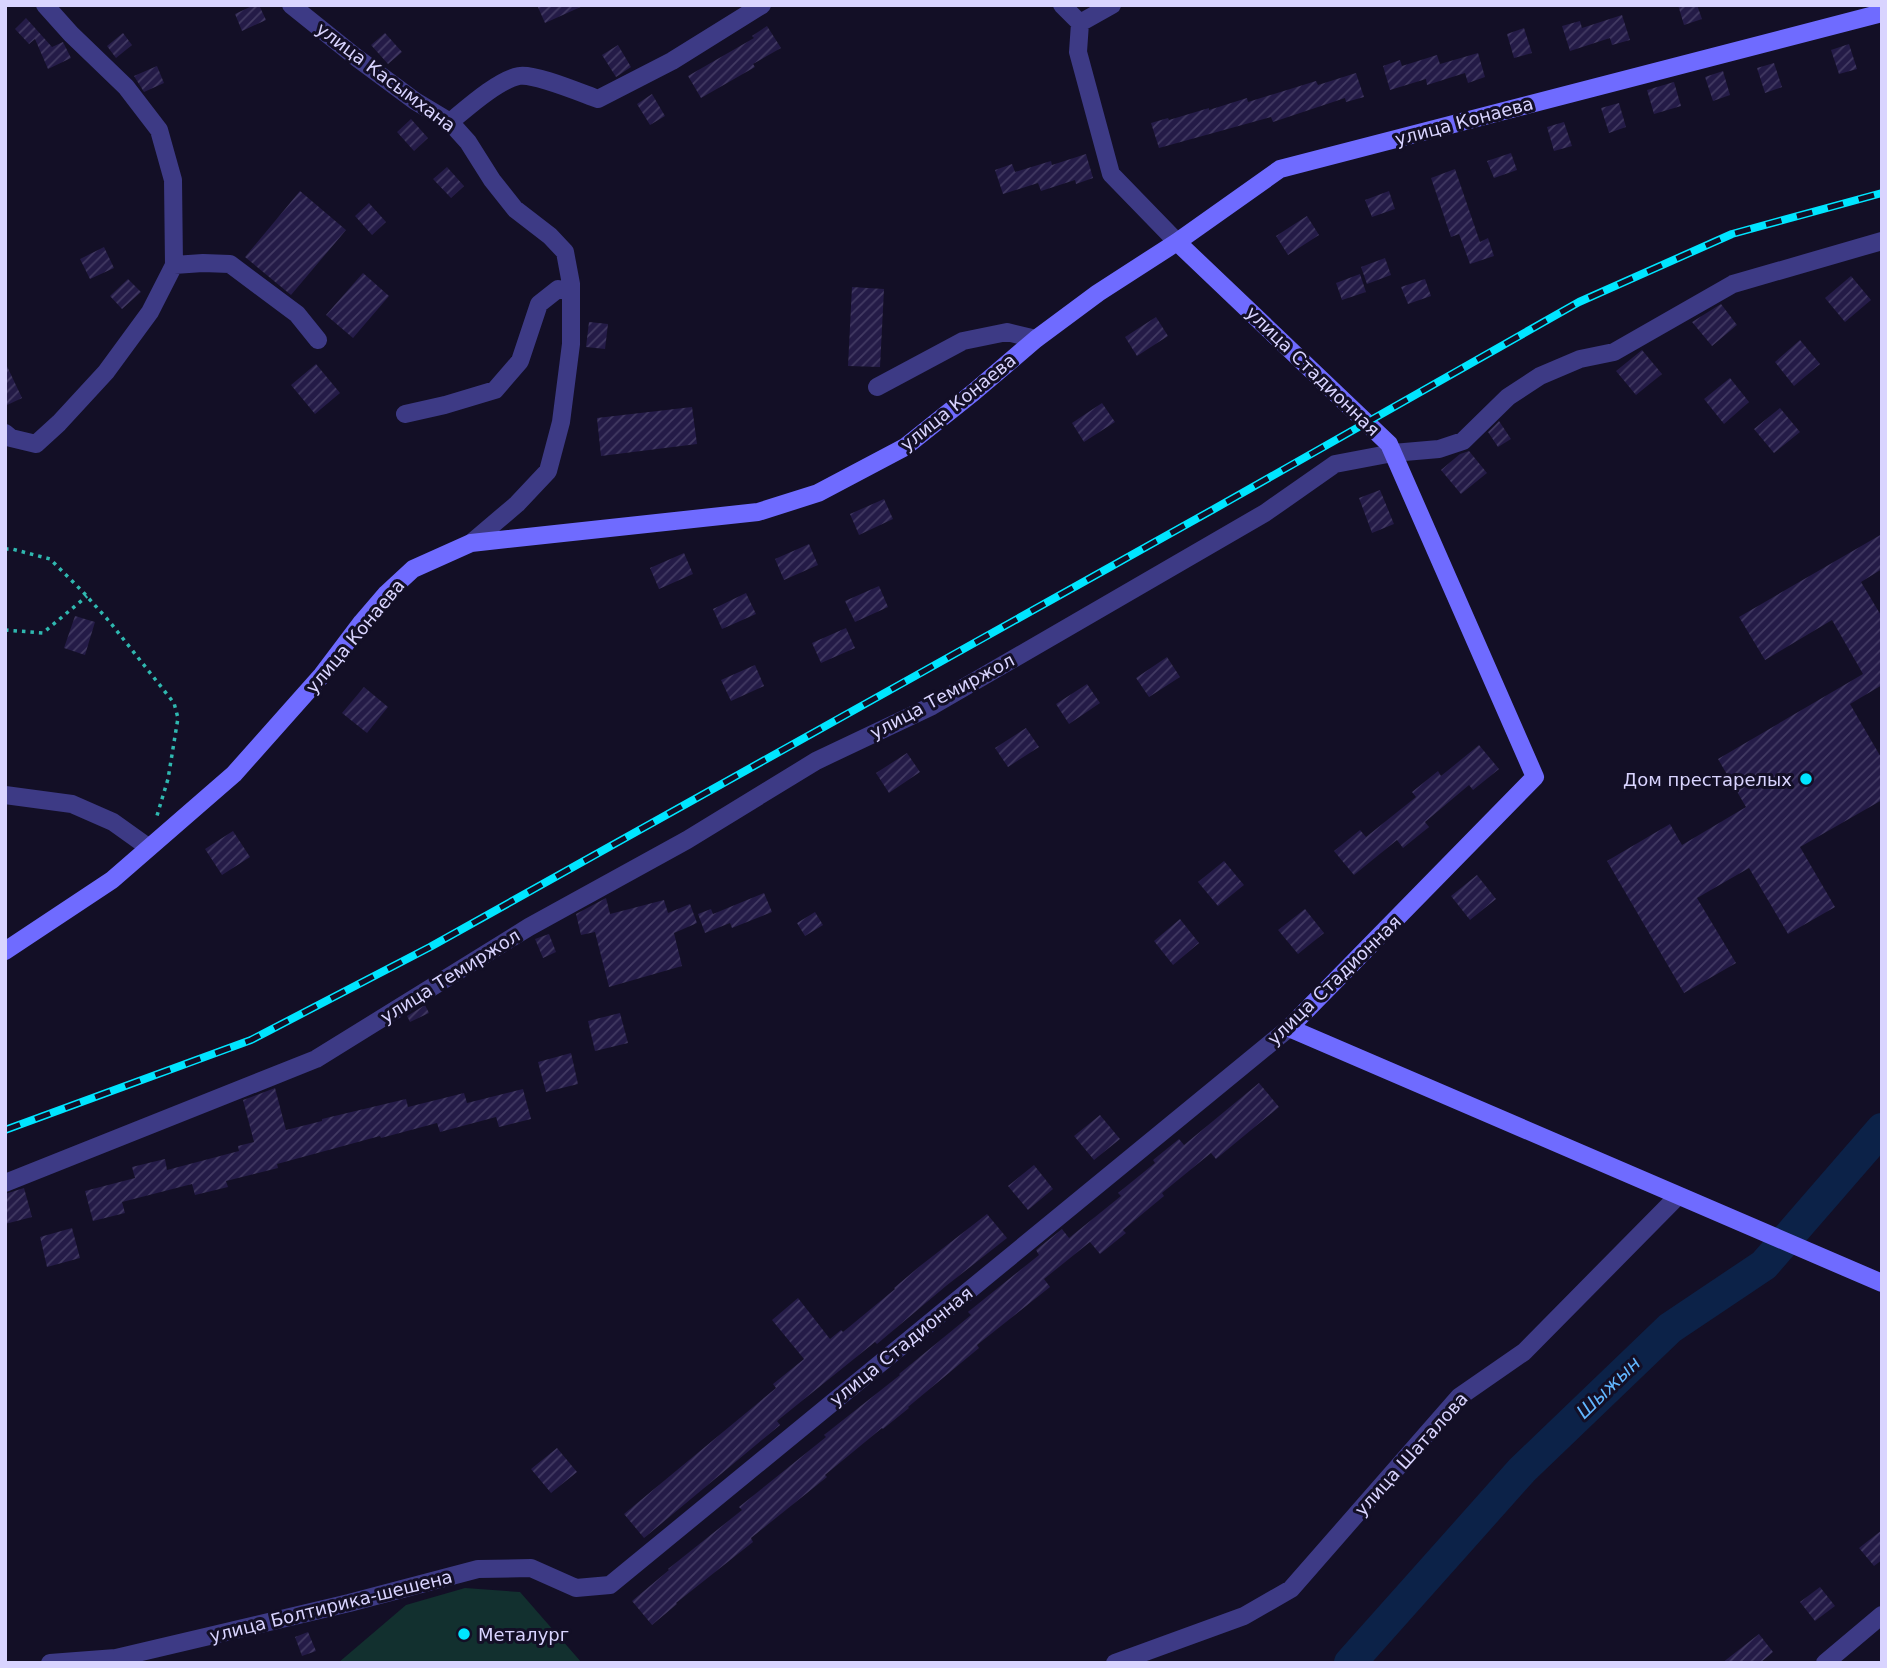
<svg xmlns="http://www.w3.org/2000/svg" width="1887" height="1668" font-family="'DejaVu Sans',sans-serif">
	<style>
		.pitch { fill: #12302f }
		.lines { fill: none; stroke-linecap: round; stroke-linejoin: round }
		.river { stroke: #0c2248; stroke-width: 32 }
		.building { fill: url(#building-hatch) }
		.path { stroke: #2fb8b0; stroke-width: 3.5; stroke-dasharray: 3.5 5; stroke-linecap: butt }
		.street { stroke: #3d3a85; stroke-width: 18 }
		.secondary { stroke: #6f6bff; stroke-width: 18 }
		.rail-casing { stroke: #00e5ff; stroke-width: 8 }
		.rail { stroke: #130f26; stroke-width: 5; stroke-dasharray: 16; stroke-linecap: butt }
		.poi-dot { fill: #00e5ff; stroke: #130f26; stroke-width: 2.5 }
		.labels { text-anchor: middle; dominant-baseline: central; stroke-width: 6; stroke-linejoin: round; paint-order: stroke }
		.street-label { font-size: 18px; fill: #d9d4ff; stroke: #130f26 }
		.poi-label { font-size: 18px; fill: #d9d4ff; stroke: #130f26; text-anchor: end }
		.water-label { font-size: 19px; font-style: italic; fill: #62b6ff; stroke: #130f26 }
	</style>
	<defs>
		<pattern id="building-hatch" width="6" height="6" patternUnits="userSpaceOnUse" patternTransform="scale(1.75)"><rect width="6" height="6" fill="#241b47"/><path d="M-1 1l2-2M0 6l6-6M5 7l2-2" fill="none" stroke="#433b63"/></pattern>
	</defs>
	<rect width="100%" height="100%" fill="#130f26"/>
	<path class="pitch" d="M465,1588L520,1592L582,1663H338L406,1605Z"/>
	<g class="lines">
		<path class="river" d="M1350,1663L1522,1470L1670,1328L1764,1265L1882,1129"/>
	</g>
	<path class="building" d="M254,5H259L266,20L242,31L235,14Z
		M537,5H585L545,23Z
		M1678,5H1697L1702,19L1684,25Z
		M1622,15L1630,40L1612,45L1610,38L1570,51L1562,26L1580,21L1582,28Z
		M26,18L52,47L63,42L71,58L48,69L35,39L29,44L15,29Z
		M767,26L781,48L753,64L755,67L701,98L688,76L754,38L752,36Z
		M1524,28L1532,53L1514,58L1507,34Z
		M123,33L132,45L116,58L107,46Z
		M385,33L402,52L388,64L371,45Z
		M1849,44L1857,69L1839,74L1831,50Z
		M618,45L631,67L616,77L602,55Z
		M1478,53L1485,77L1468,83L1465,73L1427,85L1426,79L1390,90L1383,66L1400,60L1402,66L1437,55L1440,64Z
		M1774,63L1782,87L1765,93L1757,68Z
		M157,66L164,83L144,92L134,76Z
		M1723,71L1730,95L1713,101L1705,77Z
		M1356,73L1364,97L1346,102L1345,98L1273,122L1271,117L1159,148L1151,123L1168,118L1169,120L1209,108V110L1247,98L1248,102L1316,81L1318,85Z
		M1674,82L1681,106L1654,114L1647,90Z
		M652,94L665,116L650,125L637,104Z
		M1619,103L1626,127L1609,133L1601,108Z
		M411,119L428,138L414,151L397,132Z
		M1564,122L1572,146L1554,151L1547,127Z
		M1511,153L1517,170L1494,178L1487,161Z
		M1086,154L1093,178L1076,184L1075,180L1041,191L1038,183L1003,194L995,170L1012,164L1015,172L1051,161L1052,165Z
		M447,167L464,186L451,198L433,179Z
		M1455,169L1480,242L1488,238L1494,256L1470,264L1459,234L1451,237L1431,178Z
		M300,191L346,230L291,295L245,257Z
		M1389,191L1395,209L1372,217L1365,200Z
		M369,203L386,222L372,235L355,216Z
		M1307,216L1319,235L1288,255L1276,236Z
		M104,247L114,268L90,279L80,259Z
		M1385,258L1391,275L1367,284L1361,267Z
		M363,273L389,296L353,338L326,315Z
		M1360,274L1366,292L1342,300L1336,283Z
		M1851,276L1871,300L1845,322L1825,298Z
		M128,279L141,292L122,309L110,296Z
		M1425,279L1431,296L1408,304L1401,287Z
		M852,287L884,289L880,367L848,366Z
		M1721,304L1737,325L1712,346L1692,322Z
		M1156,317L1168,336L1137,356L1125,337Z
		M589,322L608,324L605,349L586,347Z
		M1800,340L1820,364L1794,386L1775,362Z
		M1642,350L1662,374L1636,395L1616,371Z
		M5,362L22,398L5,406Z
		M316,364L340,393L315,414L291,385Z
		M1730,378L1749,402L1724,424L1704,399Z
		M1102,403L1115,422L1084,442L1072,423Z
		M692,407L697,444L601,456L597,418Z
		M1780,408L1800,432L1774,453L1754,429Z
		M1499,421L1511,439L1498,447L1488,432Z
		M1469,451L1487,473L1461,494L1441,470L1460,454Z
		M1380,490L1394,524L1372,533L1359,498Z
		M884,499L893,519L859,535L850,514Z
		M1882,534V569L1861,582L1882,617V685L1850,704L1882,759V800L1800,847L1835,907L1788,934L1749,868L1697,898L1736,963L1684,993L1607,861L1670,824L1682,845L1746,807L1718,759L1863,674L1832,620L1765,660L1739,617Z
		M809,544L818,565L784,580L775,559Z
		M684,553L693,574L659,589L650,568Z
		M879,586L888,607L855,622L845,601Z
		M746,593L756,614L722,629L713,609Z
		M75,616L95,622L85,655L64,648Z
		M846,628L855,648L821,663L812,643Z
		M1167,657L1180,677L1149,697L1136,678Z
		M755,665L764,686L731,701L721,680Z
		M1087,684L1100,703L1069,724L1056,704Z
		M364,687L388,707L367,733L342,713Z
		M1026,728L1039,747L1008,767L995,748Z
		M1479,745L1499,769L1473,790L1469,785L1425,822L1429,827L1403,848L1397,840L1354,875L1334,851L1360,830L1366,837L1416,797L1412,792L1438,771L1441,776Z
		M907,753L920,772L889,793L876,773Z
		M233,831L250,857L222,875L205,849Z
		M1224,861L1244,885L1218,906L1198,882Z
		M1477,875L1496,899L1470,920L1451,896Z
		M764,893L772,912L732,928L730,923L705,933L698,914L711,909L713,914Z
		M606,898L610,914L664,900L668,913L690,904L697,923L674,933L682,966L609,987L595,932L581,935L576,914Z
		M1305,909L1324,933L1298,954L1278,930Z
		M815,912L823,925L805,936L797,923Z
		M1180,919L1199,943L1173,965L1154,941Z
		M549,934L556,952L543,958L535,939Z
		M425,1005L429,1013L410,1022L407,1016Z
		M620,1013L628,1043L595,1051L588,1021Z
		M571,1053L578,1084L546,1092L538,1062Z
		M1259,1083L1279,1107L1216,1159L1211,1153L1162,1193L1164,1196L1123,1230L1126,1233L1100,1254L1090,1242L1044,1279L1050,1287L977,1345L979,1348L908,1407L909,1408L883,1429L882,1428L825,1475L827,1477L751,1538L753,1542L676,1603L677,1604L652,1625L632,1601L669,1570L668,1569L742,1510L739,1507L826,1437L824,1435L900,1375L899,1374L971,1315L968,1312L1039,1255L1036,1250L1062,1229L1069,1238L1121,1196L1118,1193L1155,1163L1153,1160L1179,1139L1184,1145Z
		M275,1088L286,1130L322,1121V1119L406,1099L408,1107L464,1093L467,1103L523,1089L531,1119L499,1127L496,1117L440,1132L437,1123L381,1138L380,1136L277,1164L278,1168L226,1181L228,1187L195,1195L192,1184L122,1202L125,1213L93,1221L85,1191L135,1178L132,1167L165,1159L167,1170L239,1151L238,1146L254,1142L243,1100Z
		M1100,1115L1120,1139L1094,1160L1074,1136Z
		M1034,1165L1053,1189L1028,1210L1008,1186Z
		M24,1188L32,1217L5,1224V1194Z
		M987,1214L1007,1238L946,1286L877,1344L875,1342L777,1421L780,1425L644,1538L624,1514L776,1388L773,1384L804,1359L772,1320L798,1298L830,1339L841,1330L843,1332L895,1289L894,1288L920,1266Z
		M72,1228L80,1258L47,1267L40,1237Z
		M557,1448L577,1472L551,1493L531,1469Z
		M1882,1530V1560L1874,1566L1859,1548Z
		M1820,1587L1835,1606L1815,1621L1800,1602Z
		M308,1632L316,1651L302,1656L295,1637Z
		M1759,1634L1773,1652L1760,1663H1722Z"/>
	<g class="lines">
		<path class="path" d="M5,549H12L50,559L83,592L109,621L174,703L178,718L168,779L156,819
			M5,630L43,633L87,596"/>
		<path class="street" d="M291,5L357,58L415,101L450,122L468,142L492,180L515,209L550,236L565,252L571,284V344L561,422L548,471L517,504L471,543
			M1062,5L1080,23L1112,5
			M1080,23L1078,52L1111,174L1177,242
			M450,122C467,108 498,80 519,76C534,73 581,93 598,99L672,61L762,5
			M174,265L203,263L230,264L297,314L318,340
			M877,387L963,341L1007,332L1036,339
			M405,414L445,405L495,390L520,361L539,304L558,289L571,292
			M5,433L11,438L36,444L59,423L106,372L150,312L174,265L173,180L159,130L126,87L71,34L45,5
			M5,795L72,804L113,822L148,847
			M5,1183L316,1059L529,927L687,840L816,761L932,706L1265,513L1335,464L1393,453L1439,449L1463,441L1508,397L1540,376L1580,359L1614,352L1733,284L1882,241
			M50,1663L116,1658L349,1603L478,1569L531,1568L576,1588L610,1585L1289,1028
			M1115,1663L1244,1616L1291,1589L1459,1397L1524,1352L1678,1196
			M1825,1663L1882,1615"/>
		<path class="secondary" d="M1177,242L1389,444L1535,777L1289,1028L1882,1283
			M5,951L112,880L234,774L322,675L362,622L386,594L413,569L471,543L758,512L818,493L905,447L974,392L1036,339L1098,293L1177,242L1280,169L1882,13"/>
		<g class="rail-casing">
			<path id="rail" d="M5,1130L251,1040L430,947L1214,509L1579,302L1732,234L1882,193"/>
		</g>
		<use href="#rail" class="rail"/>
	</g>
	<g class="poi-dot">
		<circle cx="1806" cy="779" r="7"/>
		<circle cx="464" cy="1634" r="7"/>
	</g>
	<g class="labels">
		<g class="street-label">
			<text transform="translate(386 77) rotate(37)">улица Касымхана</text>
			<text transform="translate(1464 121) rotate(-15)">улица Конаева</text>
			<text transform="translate(1313 371) rotate(44)">улица Стадионная</text>
			<text transform="translate(958 402) rotate(-39)">улица Конаева</text>
			<text transform="translate(355 636) rotate(-50)">улица Конаева</text>
			<text transform="translate(942 696) rotate(-28)">улица Темиржол</text>
			<text transform="translate(450 976) rotate(-32)">улица Темиржол</text>
			<text transform="translate(1334 980) rotate(-44)">улица Стадионная</text>
			<text transform="translate(901 1346) rotate(-39)">улица Стадионная</text>
			<text transform="translate(1411 1454) rotate(-48)">улица Шаталова</text>
			<text transform="translate(331 1606) rotate(-14)">улица Болтирика-шешена</text>
		</g>
		<g class="poi-label">
			<text x="1792" y="779">Дом престарелых</text>
			<text x="478" y="1634" text-anchor="start">Металург</text>
		</g>
		<g class="water-label">
			<text transform="translate(1608 1387) rotate(-44)">Шыжын</text>
		</g>
	</g>
	<rect width="1887" height="1668" fill="none" stroke="#d9d4ff" stroke-width="14"/>
</svg>
